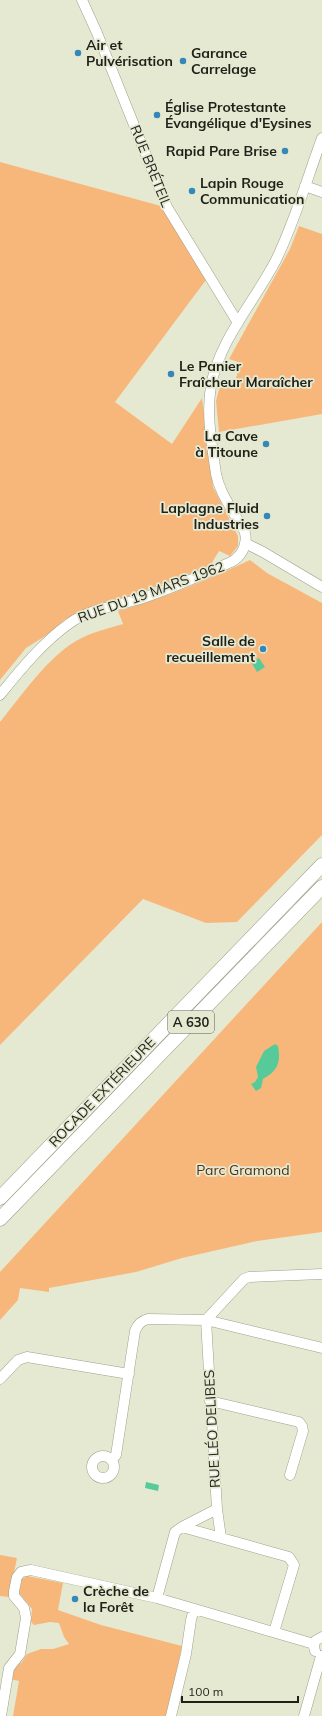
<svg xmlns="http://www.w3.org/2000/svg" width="322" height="1716" font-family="Mulish,sans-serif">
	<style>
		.green { fill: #f8b77a }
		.water { fill: #57ca99 }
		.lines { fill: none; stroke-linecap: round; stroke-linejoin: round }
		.minor-casing { stroke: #9da08b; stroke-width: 11 }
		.highway-casing { stroke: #9da08b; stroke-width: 15 }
		.minor { stroke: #fff; stroke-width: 10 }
		.highway { stroke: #fff; stroke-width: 14 }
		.poi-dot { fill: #3388b7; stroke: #e6e9d2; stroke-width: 1.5 }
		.labels { text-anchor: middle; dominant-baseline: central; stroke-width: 3.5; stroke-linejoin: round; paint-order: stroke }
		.shield { fill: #e6e9d2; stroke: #5b5c50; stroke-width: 1 }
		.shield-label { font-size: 13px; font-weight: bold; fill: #1f2018 }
		.poi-label { font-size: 14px; font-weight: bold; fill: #1f2018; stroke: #e6e9d2; text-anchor: start }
		.street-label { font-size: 14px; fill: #1f2018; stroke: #e6e9d2 }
		.park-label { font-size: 14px; fill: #503213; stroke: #e6e9d2 }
	</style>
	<rect width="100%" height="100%" fill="#e6e9d2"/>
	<path class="green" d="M0,162L161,206L206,280L115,402L172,444L202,398L213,487L238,536V546L230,556L219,551L210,566L139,593L80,612L64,620L50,633L26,648L0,680Z
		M299,226L322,234V414L219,432L216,401L221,382L233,387L241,363L229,359L290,249Z
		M250,560L267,573L322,603V835L237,922L206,923L143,899L0,1045V722C21,696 48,657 76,641C91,632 107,629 123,624L118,611C164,598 207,580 250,560Z
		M322,922V1232L257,1241L182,1258L136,1272L49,1288V1292L20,1288L18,1300L0,1320V1272Z
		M0,1555L17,1558L9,1597L0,1596Z
		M27,1576L63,1583L58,1610L101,1625L182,1646L167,1716H13L19,1681L10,1679L15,1667L22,1662L27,1654L41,1649H53L69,1644L64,1637L59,1623L50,1622L34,1625L31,1622L32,1609L19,1593L22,1579Z"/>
	<path class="water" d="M259,658L265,667L257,672L251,662Z
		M275,1044L278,1046C281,1062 278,1071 263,1079L261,1088L256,1091L251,1084L255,1082L258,1077L256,1067L264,1051Z
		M146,1482L159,1485L158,1491L145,1488Z"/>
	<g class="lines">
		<g class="minor-casing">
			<path id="minor" d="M82,0L97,33L167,207L238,323
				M305,186L322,192
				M245,543L263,552L322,587
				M0,695C20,670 44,641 70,623C89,609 121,605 143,598C173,588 202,575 231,562C241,557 248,545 245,533C244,528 239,522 236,517C228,503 219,490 216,474C212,445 206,415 211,386C219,340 255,301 276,260C295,221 307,179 322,138
				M206,1320L217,1509L221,1538
				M206,1320L244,1279L249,1277L322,1274
				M0,1379L18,1360L27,1357L129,1374
				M210,1401L299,1422L302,1426L303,1431L290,1475
				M92 1467a11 11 0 1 1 22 0a11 11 0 1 1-22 0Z
				M111,1460L116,1455L135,1331C138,1324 141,1321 148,1319L206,1320L322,1348
				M182,1527L217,1509
				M157,1598L175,1532L182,1527L289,1557L294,1565L274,1632
				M315,1651L314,1647L315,1641L322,1637
				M1,1716L9,1668L20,1654L26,1618L24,1608L14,1596V1591L17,1577L21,1572L31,1570L157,1598L314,1644
				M171,1716L186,1654L191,1620L194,1609
				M304,1716L321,1656"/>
		</g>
		<g class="highway-casing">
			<path id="highway" d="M0,1198L322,865
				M0,1219L322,887"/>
		</g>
		<use href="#minor" class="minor"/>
		<use href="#highway" class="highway"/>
	</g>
	<g class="poi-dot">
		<circle cx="78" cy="53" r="4"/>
		<circle cx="183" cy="61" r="4"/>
		<circle cx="157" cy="115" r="4"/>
		<circle cx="285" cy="151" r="4"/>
		<circle cx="192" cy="191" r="4"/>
		<circle cx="171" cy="374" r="4"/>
		<circle cx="266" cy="444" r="4"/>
		<circle cx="267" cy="516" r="4"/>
		<circle cx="263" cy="649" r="4"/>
		<circle cx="75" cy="1599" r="4"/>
	</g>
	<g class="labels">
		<rect class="shield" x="168" y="1011" width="46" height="22" rx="3"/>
		<g class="shield-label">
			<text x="191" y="1022">A 630</text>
		</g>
		<g class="poi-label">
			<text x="86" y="45">Air et<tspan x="86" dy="16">Pulvérisation</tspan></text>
			<text x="191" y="53">Garance<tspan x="191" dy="16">Carrelage</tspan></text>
			<text x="165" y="107">Église Protestante<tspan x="165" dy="16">Évangélique d'Eysines</tspan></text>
			<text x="277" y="151" text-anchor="end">Rapid Pare Brise</text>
			<text x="200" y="183">Lapin Rouge<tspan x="200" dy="16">Communication</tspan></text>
			<text x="179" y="366">Le Panier<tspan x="179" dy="16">Fraîcheur Maraîcher</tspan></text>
			<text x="258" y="436" text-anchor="end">La Cave<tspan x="258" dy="16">à Titoune</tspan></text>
			<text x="259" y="508" text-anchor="end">Laplagne Fluid<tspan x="259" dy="16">Industries</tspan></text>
			<text x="255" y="641" text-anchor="end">Salle de<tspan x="255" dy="16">recueillement</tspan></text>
			<text x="83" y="1591">Crèche de<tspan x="83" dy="16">la Forêt</tspan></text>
		</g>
		<g class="street-label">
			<text transform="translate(151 166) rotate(68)">RUE BRÉTEIL</text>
			<text transform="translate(151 592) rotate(-20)">RUE DU 19 MARS 1962</text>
			<text transform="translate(102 1092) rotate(-46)">ROCADE EXTÉRIEURE</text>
			<text transform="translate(212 1429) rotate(-93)">RUE LÉO DELIBES</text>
		</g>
		<g class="park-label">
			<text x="243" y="1170">Parc Gramond</text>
		</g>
	</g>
	<path d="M182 1696v6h116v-6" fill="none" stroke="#1f2018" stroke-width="2"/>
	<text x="188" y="1696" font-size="12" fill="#1f2018" stroke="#e6e9d2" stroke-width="3" paint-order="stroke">100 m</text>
</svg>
